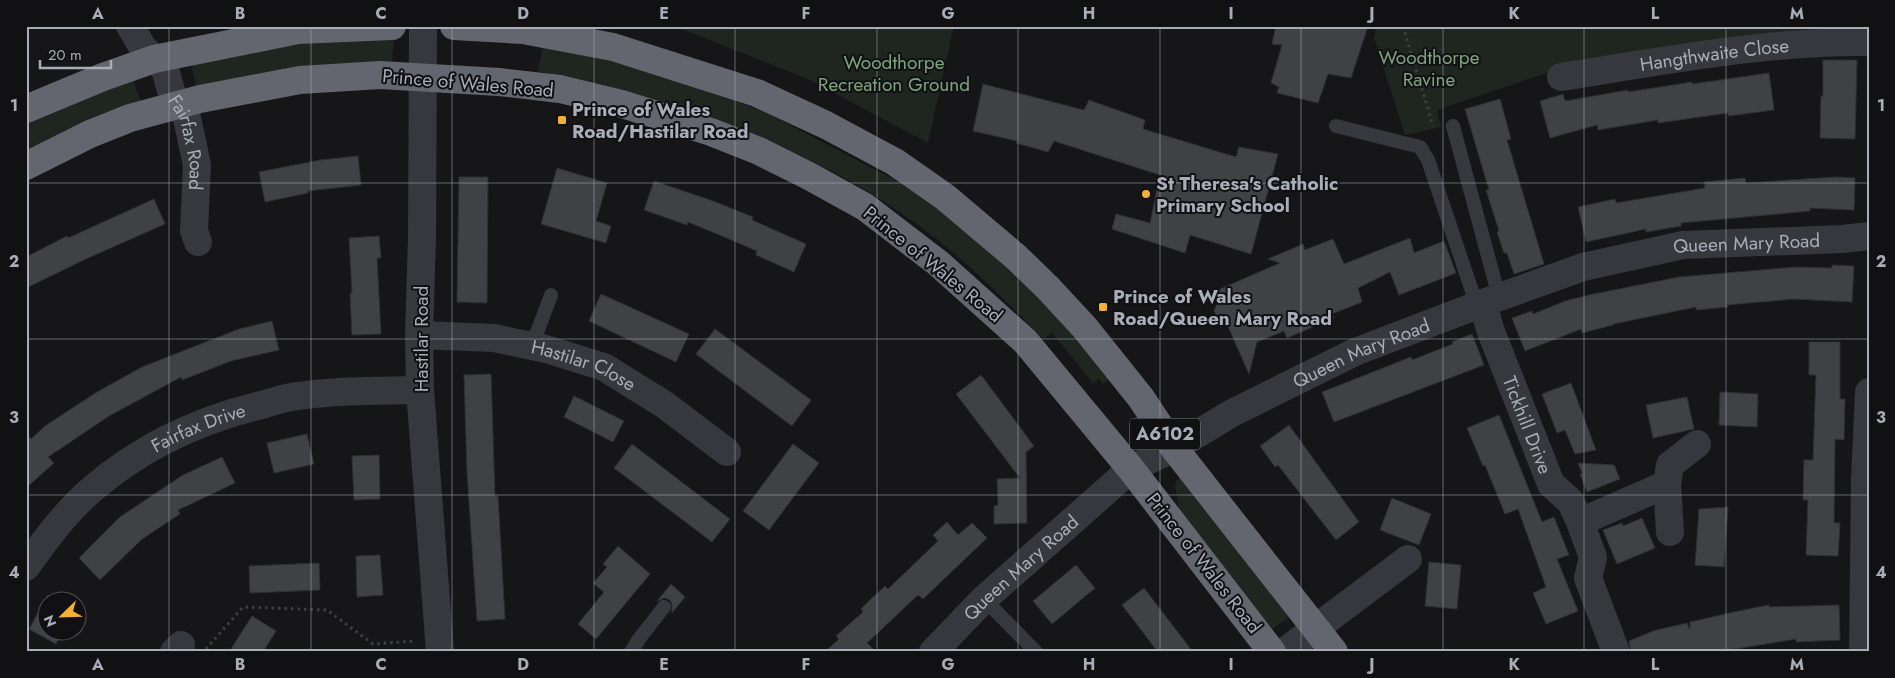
<svg xmlns="http://www.w3.org/2000/svg" width="1895" height="678" font-family="Jost,sans-serif">
	<style>
		.green { fill: #1e261f }
		.building { fill: #404145; stroke: #303034 }
		.lines { fill: none; stroke-linecap: round; stroke-linejoin: round }
		.path { stroke: #3d3f44; stroke-width: 3; stroke-dasharray: 2.5 4; stroke-linecap: butt }
		.lane { stroke: #37383d; stroke-width: 14 }
		.street { stroke: #37383d; stroke-width: 28 }
		.highway { stroke: #63666e; stroke-width: 28 }
		.grid { fill: none; stroke: #a8adb8; stroke-width: 1; stroke-opacity: 0.55 }
		.poi-dot { fill: #f2b134; stroke: #111113; stroke-width: 2 }
		.labels { text-anchor: middle; dominant-baseline: central; stroke-width: 4; stroke-linejoin: round; paint-order: stroke }
		.shield { fill: #111113; stroke: #7b7e86; stroke-width: 1 }
		.shield-label { font-size: 18px; font-weight: bold; fill: #a8adb8 }
		.street-label { font-size: 19px; fill: #a8adb8; stroke: #111113 }
		.park-label { font-size: 19px; fill: #7fa381; stroke: #111113 }
		.poi-label { font-size: 19px; font-weight: bold; fill: #a8adb8; stroke: #111113; text-anchor: start }
		.neatline { fill: none; stroke: #a8adb8; stroke-width: 2 }
		.grid-label { font-size: 16px; text-anchor: middle; font-weight: bold; fill: #a8adb8 }
	</style>
	<rect width="100%" height="100%" fill="#161618"/>
	<path class="green" d="M674,26H954L928,143L808,79Z
		M1376,26H1869V29L1570,65L1437,110L1441,127L1405,135L1374,38Z
		M394,37L392,63L196,87L191,61L320,40Z
		M543,46L586,54L693,85L767,113L899,182L954,220L1045,301L1110,379L1103,384L1099,379L1093,383L1052,333L1043,339C1011,306 980,274 944,245C828,151 682,101 538,71Z
		M132,78L142,104L26,151V121Z
		M1183,476L1292,615L1271,630L1179,510L1175,485L1176,480Z"/>
	<path class="building" d="M1276,26H1368L1351,78L1328,74L1318,103L1277,93L1279,87L1271,83L1282,45L1272,44Z
		M1823,60H1857L1855,139L1820,138L1821,96H1823Z
		M1769,73L1774,110L1728,116V113L1658,123V120L1598,130L1597,125L1550,138L1540,101L1563,94L1565,101L1628,90V92L1692,82V84Z
		M983,84L1084,110L1089,100L1145,120L1143,129L1236,157L1239,147L1278,154L1251,254L1190,235L1185,253L1112,229L1116,214L1150,223L1160,175L1054,141L1048,152L1016,143L1017,141L973,131Z
		M1500,99L1511,139L1507,140L1544,264L1514,274L1507,253H1504L1497,232L1499,231L1486,190H1489L1465,109Z
		M358,156L361,185L308,191V193L265,202L259,172L320,160Z
		M557,168L607,183L596,221L611,226L606,243L541,224Z
		M459,177H488L487,303L457,302Z
		M1836,177L1855,178L1854,210L1810,208V211L1681,223V226L1646,232V229L1586,242L1578,207L1615,199L1616,203L1705,188L1704,182L1745,178L1746,183Z
		M654,181L713,201L753,217L752,220L806,244L794,272L756,255L757,251L722,236L688,222L687,225L644,210Z
		M154,199L165,224L88,258L26,288V257L67,236L68,238Z
		M379,236L381,258H377L381,334L352,335L350,293H352L349,238Z
		M1410,238L1414,253L1444,241L1456,273L1399,295L1390,272L1358,288L1362,302L1332,314L1334,318L1287,338L1284,331L1257,342L1249,374L1226,322L1217,318L1214,310L1218,303L1213,292L1280,263L1268,259L1303,244L1305,250L1333,239L1344,264Z
		M1832,265L1854,266L1852,302L1794,299L1727,305L1728,307L1696,310V307L1613,324V325L1582,333L1581,329L1525,351L1512,318L1532,311L1533,314L1565,301L1589,295L1679,277L1796,267L1832,268Z
		M601,294L689,334L676,362L589,321Z
		M272,321L279,350L231,361L182,380L181,377L109,416L48,457L54,463L26,488V433L31,439L45,426L97,392L142,367L239,329Z
		M715,329L811,400L792,426L696,354Z
		M1472,334L1484,365L1334,422L1322,392L1411,357L1412,360L1453,344L1452,342Z
		M1809,342H1840V399H1845L1844,440L1835,439L1834,523H1840L1838,556L1806,555L1808,500H1803L1804,460H1813L1816,375H1809Z
		M491,374L495,496H498L505,619L477,621L467,472L464,375Z
		M981,375L1034,446L1026,452L1027,523L994,524V506L998,505L997,479L1020,478L956,394Z
		M1571,383L1596,450L1575,454L1565,430L1557,433L1542,394Z
		M1720,392L1758,394L1757,427L1719,425Z
		M574,396L624,421L613,442L564,417Z
		M1687,397L1694,429L1653,438L1646,405Z
		M1499,415L1542,522L1554,517L1569,555L1557,559L1578,611L1546,624L1533,593L1546,587L1518,509L1505,514L1485,465L1483,466L1467,428Z
		M1289,425L1359,522L1336,540L1278,465L1275,467L1260,446Z
		M307,434L314,464L274,473L267,443Z
		M632,444L730,519L712,542L614,468Z
		M793,444L819,463L769,530L743,511Z
		M379,455L380,499L354,500L352,456Z
		M222,457L235,483L178,510L180,514L142,539L100,580L79,558L120,517L183,475Z
		M1578,463L1614,465L1620,479L1587,492L1580,474L1582,473Z
		M1392,498L1431,514L1419,545L1380,530Z
		M1728,507L1724,567L1695,565L1699,509Z
		M1642,518L1655,548L1617,564L1603,530L1622,523L1623,526Z
		M947,522L958,535L972,523L987,538L923,599L918,595L867,643L876,652H825L839,639L836,636L863,612L861,609L872,598L885,586L888,589L938,541L933,535Z
		M618,546L650,574L596,639L578,624L604,592L593,583L607,567L603,564Z
		M380,555L383,595L357,597L356,556Z
		M1429,562L1461,565L1457,609L1425,606Z
		M319,563L320,590L250,593L249,566Z
		M1076,565L1095,588L1052,624L1033,601Z
		M671,584L685,597L672,613V604L670,600L665,598L657,601Z
		M1144,588L1193,652H1158L1122,605Z
		M48,595L58,600H48V630H64L56,644L29,629Z
		M1769,605V607L1839,605L1840,640L1796,642V639L1717,652H1631L1629,641L1653,631L1687,623L1690,630V622L1734,612Z
		M252,616L276,631L263,652H229Z"/>
	<g class="lines">
		<path class="path" d="M1403,26L1433,126
			M206,649L243,607L327,610L373,644L415,641"/>
		<path class="lane" d="M1336,126L1420,147L1428,160L1477,306
			M1453,126L1499,297
			M532,346L551,295
			M984,599L1036,652
			M631,652L639,639L664,607"/>
		<g class="street">
			<path id="s1" d="M130,26L143,48L165,69L172,94L187,118L197,165L194,231L198,242"/>
			<path d="M423,26L422,237L419,335L420,390L440,652"/>
			<path id="s2" d="M1561,77C1663,61 1766,41 1869,42"/>
			<path id="s3" d="M1483,303L1490,329L1551,484L1571,502L1580,522L1593,557L1588,578L1616,652"/>
			<path id="s4" d="M419,335L494,338L546,349L604,367L665,405L727,452"/>
			<path d="M1580,522L1667,484"/>
			<path d="M1670,532L1667,484L1670,465L1697,444"/>
			<path id="s5" d="M26,567C45,540 65,513 90,491C140,447 201,419 265,404C276,401 287,397 298,396C338,390 379,391 420,390"/>
			<path d="M174,652L181,645"/>
			<path id="s6" d="M933,652L984,599L1131,469L1174,448L1232,413L1355,352L1483,303L1583,267L1683,245L1842,239L1869,236"/>
			<path d="M1284,652L1408,559"/>
			<path d="M1863,652L1865,479L1869,392"/>
		</g>
		<path class="highway" d="M454,26L523,30L613,47L757,93L826,125L895,162L945,197L1016,257L1048,288L1085,328L1141,398L1174,448L1334,652
			M26,109L103,77L154,59L298,30L392,26
			M26,166L90,134L130,118L200,99L300,80L380,75L499,82L560,89L622,104L711,132L759,151L809,176L865,207L938,263L1025,341L1131,469L1272,652"/>
	</g>
	<path class="grid" d="M169,26V652M311,26V652M452,26V652M594,26V652M735,26V652M877,26V652M1018,26V652M1160,26V652M1301,26V652M1443,26V652M1584,26V652M1726,26V652M26,183H1869M26,339H1869M26,495H1869"/>
	<g class="poi-dot">
		<rect x="557" y="115" width="10" height="10" rx="2.5"/>
		<circle cx="1146" cy="194" r="5"/>
		<rect x="1098" y="302" width="10" height="10" rx="2.5"/>
	</g>
	<g class="labels">
		<rect class="shield" x="1130" y="418.5" width="70" height="31" rx="4"/>
		<g class="shield-label">
			<text x="1165" y="434">A6102</text>
		</g>
		<g class="street-label">
			<text stroke="none"><textPath href="#s2" startOffset="155">Hangthwaite Close</textPath></text>
			<text transform="translate(468 83) rotate(5)">Prince of Wales Road</text>
			<text stroke="none"><textPath href="#s1" startOffset="134">Fairfax Road</textPath></text>
			<text stroke="none"><textPath href="#s6" startOffset="932">Queen Mary Road</textPath></text>
			<text transform="translate(933 264) rotate(39)">Prince of Wales Road</text>
			<text transform="translate(421 339) rotate(-90)">Hastilar Road</text>
			<text stroke="none"><textPath href="#s6" startOffset="528">Queen Mary Road</textPath></text>
			<text stroke="none"><textPath href="#s4" startOffset="169">Hastilar Close</textPath></text>
			<text stroke="none"><textPath href="#s3" startOffset="130">Tickhill Drive</textPath></text>
			<text stroke="none"><textPath href="#s5" startOffset="226">Fairfax Drive</textPath></text>
			<text transform="translate(1204 563) rotate(52)">Prince of Wales Road</text>
			<text stroke="none"><textPath href="#s6" startOffset="122">Queen Mary Road</textPath></text>
		</g>
		<g class="park-label">
			<text x="1429" y="57">Woodthorpe<tspan x="1429" dy="22">Ravine</tspan></text>
			<text x="894" y="62">Woodthorpe<tspan x="894" dy="22">Recreation Ground</tspan></text>
		</g>
		<g class="poi-label">
			<text x="572" y="109">Prince of Wales<tspan x="572" dy="22">Road/Hastilar Road</tspan></text>
			<text x="1156" y="183">St Theresa's Catholic<tspan x="1156" dy="22">Primary School</tspan></text>
			<text x="1113" y="296">Prince of Wales<tspan x="1113" dy="22">Road/Queen Mary Road</tspan></text>
		</g>
	</g>
	<rect width="1895" height="678" fill="none" stroke="#111113" stroke-width="55"/>
	<g transform="translate(62 616) rotate(247)"><circle r="24" fill="#111113" stroke="#4d4f55"/>
	<path d="M0-4L9 19L0 12L-9 19Z" fill="#f2b134"/>
	<text y="-8" font-size="14" font-weight="bold" text-anchor="middle" fill="#a8adb8">N</text>
	</g>
	<path d="M40 60v8h71v-8" fill="none" stroke="#a8adb8" stroke-width="2.5"/>
	<text x="48" y="60" font-size="15" fill="#a8adb8" stroke="#111113" stroke-width="4" paint-order="stroke">20 m</text>
	<rect x="28" y="28" width="1840" height="622" class="neatline"/>
	<g class="grid-label">
		<text x="98" y="19">A</text>
		<text x="240" y="19">B</text>
		<text x="381" y="19">C</text>
		<text x="523" y="19">D</text>
		<text x="664" y="19">E</text>
		<text x="806" y="19">F</text>
		<text x="948" y="19">G</text>
		<text x="1089" y="19">H</text>
		<text x="1231" y="19">I</text>
		<text x="1372" y="19">J</text>
		<text x="1514" y="19">K</text>
		<text x="1655" y="19">L</text>
		<text x="1797" y="19">M</text>
		<text x="14" y="111">1</text>
		<text x="1881" y="111">1</text>
		<text x="14" y="267">2</text>
		<text x="1881" y="267">2</text>
		<text x="14" y="423">3</text>
		<text x="1881" y="423">3</text>
		<text x="14" y="578">4</text>
		<text x="1881" y="578">4</text>
		<text x="98" y="670">A</text>
		<text x="240" y="670">B</text>
		<text x="381" y="670">C</text>
		<text x="523" y="670">D</text>
		<text x="664" y="670">E</text>
		<text x="806" y="670">F</text>
		<text x="948" y="670">G</text>
		<text x="1089" y="670">H</text>
		<text x="1231" y="670">I</text>
		<text x="1372" y="670">J</text>
		<text x="1514" y="670">K</text>
		<text x="1655" y="670">L</text>
		<text x="1797" y="670">M</text>
	</g>
</svg>
